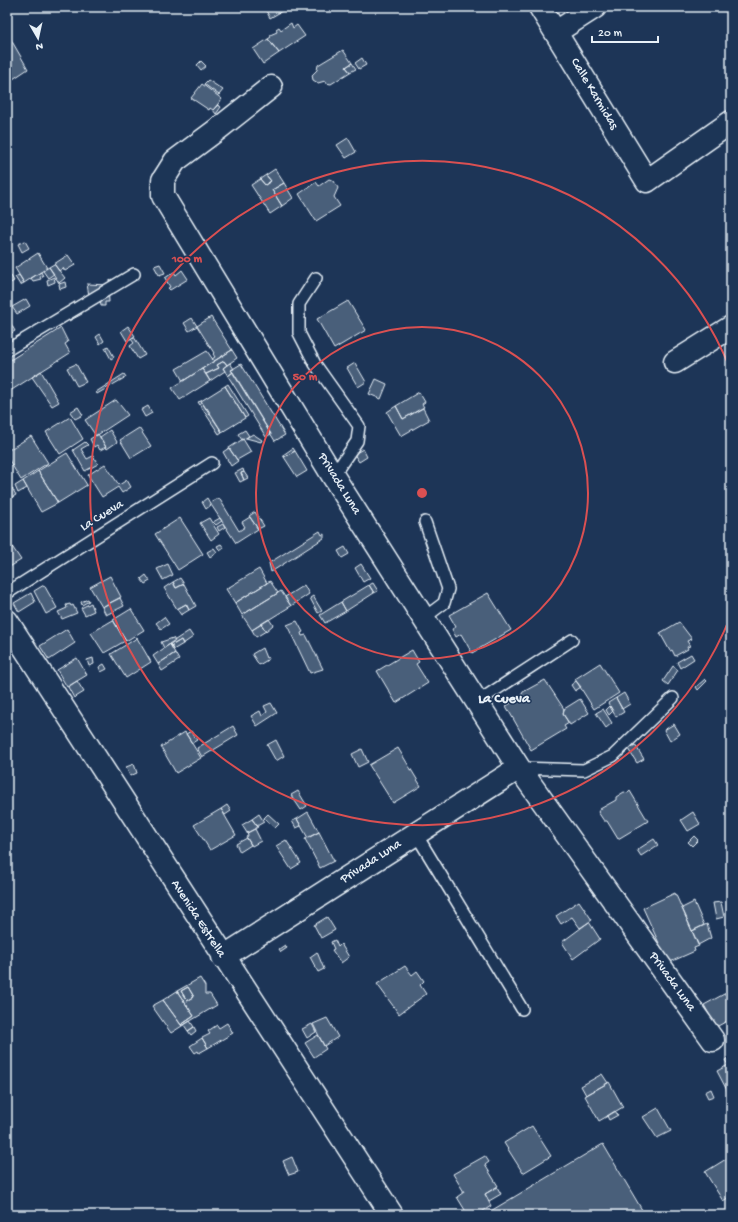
<svg xmlns="http://www.w3.org/2000/svg" width="738" height="1222" font-family="'Gochi Hand',sans-serif">
	<style>
		.building { fill: #495e7a; stroke: #e8f1f8; fill-rule: evenodd }
		.lines { fill: none; stroke-linecap: round; stroke-linejoin: round }
		.service-casing { stroke: #e8f1f8; stroke-width: 14 }
		.minor-casing { stroke: #e8f1f8; stroke-width: 25 }
		.service { stroke: #1d3557; stroke-width: 11 }
		.minor { stroke: #1d3557; stroke-width: 22 }
		.ring { fill: none; stroke: #da5052; stroke-width: 2 }
		.labels { text-anchor: middle; dominant-baseline: central; stroke-width: 3; stroke-linejoin: round; paint-order: stroke }
		.street-label { font-size: 13px; fill: #e8f1f8; stroke: #1d3557 }
		.neighbourhood-label { font-size: 14px; font-weight: bold; fill: #e8f1f8; stroke: #1d3557 }
		.centre { fill: #da5052; stroke: #1d3557; stroke-width: 2 }
		.ring-label { font-size: 12px; text-anchor: middle; font-weight: bold; fill: #da5052; stroke: #1d3557; stroke-width: 3; stroke-linejoin: round; paint-order: stroke }
	</style>
	<rect width="100%" height="100%" fill="#1d3557"/>
	<filter id="ink" filterUnits="userSpaceOnUse"><feTurbulence type="fractalNoise" baseFrequency=".025" numOctaves="2"/><feDisplacementMap in="SourceGraphic" scale="8" xChannelSelector="R" yChannelSelector="G"/><feConvolveMatrix kernelMatrix="1 2 1 2 8 2 1 2 1" color-interpolation-filters="sRGB"/></filter>
	<g filter="url(#ink)">
		<path class="building" d="M264,7H289L270,18Z
			M291,23L293,28L297,25L305,36L279,53L268,39L271,37L270,35L277,32L276,29L279,27L281,30Z
			M10,38L28,69L7,83V40Z
			M268,39L279,53L263,64L253,49Z
			M343,50L352,63L346,67L350,72L331,84L326,83L325,81L318,83L313,80L312,75L317,70L318,65Z
			M362,58L366,65L359,69L355,63Z
			M201,61L206,66L201,70L197,65Z
			M352,63L356,69L350,72L346,67Z
			M208,80L223,90L219,95L204,84Z
			M202,84L222,99L213,110L210,108L209,110L191,98Z
			M218,105L221,107L216,114L213,110Z
			M348,138L356,152L346,158L337,145Z
			M275,169L284,183L272,190L282,206L270,214L251,185L260,179L265,185L271,181L266,175Z
			M266,175L271,181L265,185L260,179Z
			M329,179L334,181L338,188L334,197L340,206L316,221L299,194L316,182L319,186Z
			M284,183L293,198L282,206L272,190Z
			M25,241L29,248L22,252L18,244Z
			M38,253L47,268L24,283L15,268Z
			M68,255L75,265L65,271L63,268L59,271L54,264Z
			M54,264L65,278L59,283L49,267Z
			M160,264L165,273L159,275L154,266Z
			M49,267L54,274L48,278L43,271Z
			M182,270L188,279L170,290L168,288L170,287L165,278L174,272L176,275Z
			M41,272L43,276L40,277L41,279L33,281L31,278Z
			M19,275L24,283L20,285L15,277Z
			M11,276L14,281L7,285V278Z
			M54,277L55,282L48,285L47,280Z
			M65,282L66,287L60,289L59,284Z
			M87,284L108,285L109,302H105V306H101L100,300L89,296Z
			M26,299L30,306L17,314L12,307Z
			M348,301L366,330L334,349L317,319Z
			M79,307L82,314L69,321L65,315Z
			M211,317L232,350L214,361L212,359L215,357L213,354L214,353L197,326Z
			M192,318L197,326L189,331L184,323Z
			M11,324L15,331L8,335L7,326Z
			M128,326L135,336L127,341L121,331Z
			M61,328L68,342L65,344L70,353L7,393V362Z
			M100,334L104,341L100,344L96,337Z
			M134,337L145,355L138,359L130,346L134,343L131,339Z
			M108,346L114,357L111,359L105,348Z
			M232,350L237,358L227,365L224,361L217,365L219,368L206,374L202,369Z
			M207,351L214,361L183,381L176,369Z
			M224,361L227,365L223,368L225,371L210,381L206,374L219,368L217,365Z
			M230,363L234,369L231,370L233,372L228,376L223,368Z
			M355,363L366,382L358,387L347,368Z
			M76,364L86,382L77,386L67,368Z
			M241,364L285,435L275,441L231,370Z
			M202,369L210,381L180,400L172,388Z
			M41,371L59,402L52,406L32,377Z
			M233,372L271,434L266,437L228,376Z
			M124,374L126,377L97,394L96,392Z
			M376,379L387,384L381,399L369,394Z
			M228,384L248,416L245,418L225,386Z
			M225,386L245,418L222,432L201,401Z
			M419,392L425,402L422,404L424,407L403,419L396,406Z
			M116,400L128,415L96,436L85,420Z
			M201,401L206,409L207,408L222,432L219,434L198,402Z
			M148,406L152,413L145,417L141,410Z
			M396,406L403,419L423,408L429,420L401,436L387,412Z
			M78,407L83,415L75,419L70,412Z
			M70,417L83,439L60,454L46,432Z
			M139,428L151,446L131,458L120,440Z
			M110,430L117,442L107,449L100,437Z
			M245,430L249,436L242,440L238,434Z
			M98,434L106,447L100,450L97,445L94,447L90,439Z
			M253,434L262,440L261,442L246,438Z
			M31,436L48,463L21,480L7,457V451Z
			M243,439L251,452L237,460L229,448Z
			M85,442L88,445L81,449L87,459L93,456L98,464L85,471L73,450Z
			M229,448L238,461L231,466L223,452Z
			M293,448L295,451L284,457L283,455Z
			M363,449L367,457L359,462L354,454Z
			M295,451L307,471L297,477L284,457Z
			M67,453L87,485L58,503L38,471Z
			M105,464L119,485L127,480L131,487L122,493L118,487L102,497L88,475Z
			M243,469L244,472L241,473L244,480L240,482L235,473Z
			M38,471L58,503L41,512L23,481Z
			M244,472L248,478L244,480L241,473Z
			M23,481L27,488L18,493L15,486Z
			M12,488L16,495L9,499L7,491Z
			M207,498L211,505L206,509L202,502Z
			M219,498L239,531L245,527L242,522L250,517L258,529L236,543L210,503Z
			M255,512L264,526L258,529L249,516Z
			M180,518L203,554L178,570L155,534Z
			M209,518L219,534L211,540L200,523Z
			M220,518L222,521L216,525L213,522Z
			M223,524L225,527L219,531L217,527Z
			M320,531L322,535L324,534V538L271,572L269,563Z
			M221,544L224,548L220,551L217,546Z
			M11,545L21,560L8,568L7,547Z
			M345,547L349,554L342,558L338,551Z
			M214,548L217,552L210,557L207,552Z
			M168,564L173,575L163,580L157,569Z
			M361,564L370,578L363,582L355,568Z
			M259,569L267,583L235,603L226,589Z
			M146,575L150,581L145,584L141,579Z
			M110,576L121,597L102,607L90,587Z
			M180,578L184,584L176,588L173,582Z
			M270,581L278,593L242,615L235,603Z
			M173,582L176,588L184,584L196,606L189,610L186,604L177,609L164,588Z
			M373,583L378,591L374,593L369,585Z
			M44,585L57,608L46,614L34,591Z
			M304,585L309,594L291,606L285,597Z
			M369,585L374,593L346,611L341,602Z
			M281,591L291,606L252,630L242,615Z
			M31,593L35,602L19,612L14,603Z
			M488,593L511,630L472,653L461,634L456,637L452,629L456,627L449,615Z
			M313,596L322,611L318,613L310,598Z
			M120,598L124,606L106,615L102,607Z
			M88,599L89,601L82,605L81,602Z
			M341,602L346,611L325,623L320,615Z
			M91,603L94,611L85,615L81,608Z
			M70,604L71,606L73,605L77,613L62,619L58,612L67,608L66,605Z
			M186,604L189,610L181,615L177,609Z
			M131,609L144,630L126,641L113,620Z
			M164,617L169,624L161,629L156,623Z
			M269,619L273,625L266,631L261,624Z
			M113,620L125,641L104,653L91,633Z
			M297,621L303,632L301,633L302,636L306,635L323,669L310,673L287,625Z
			M679,622L692,639L687,641L690,646L687,647L688,649L675,656L672,650L670,651L660,633Z
			M261,624L266,631L256,637L252,630Z
			M67,629L75,643L49,660L40,646Z
			M189,631L193,637L183,644L181,640L171,646L169,644Z
			M137,638L151,662L126,678L111,654Z
			M173,638L175,641L164,648L161,642Z
			M181,640L183,644L173,650L171,646Z
			M170,644L175,653L158,664L153,656Z
			M262,648L266,658L268,657L269,659L259,665L252,654Z
			M412,650L419,662L416,664L428,683L396,703L377,671Z
			M175,653L179,660L162,671L158,664Z
			M691,654L694,659L680,668L677,662Z
			M77,658L87,675L67,687L57,670Z
			M93,658L94,664L89,666L87,660Z
			M600,663L619,693L594,709L575,679Z
			M104,664L107,669L101,672L99,667Z
			M673,666L678,670L668,685L663,681Z
			M705,679L707,681L698,690L696,687Z
			M545,680L564,709L563,714L569,723L564,726L566,729L531,750L506,706L520,698L523,692Z
			M77,681L84,692L74,698L68,687Z
			M576,681L581,687L575,691L571,685Z
			M624,693L630,704L622,709L616,698Z
			M616,698L624,712L616,717L608,703Z
			M580,699L589,713L570,725L563,714L564,709Z
			M271,703L277,713L257,726L251,716L260,711L262,716L267,712L264,706Z
			M610,706L613,711L609,715L606,710Z
			M603,709L612,723L606,728L596,713Z
			M674,724L680,734L670,741L664,730Z
			M233,726L238,735L202,757L197,748Z
			M191,731L197,740L192,743L186,734Z
			M185,732L201,758L176,773L161,747Z
			M276,740L284,756L276,761L267,745Z
			M635,745L644,759L637,763L628,749Z
			M398,748L421,786L393,803L369,765Z
			M362,749L368,762L358,767L352,754Z
			M134,764L137,773L130,776L126,767Z
			M298,791L307,806L301,810L291,795Z
			M630,791L648,821L618,839L607,821H604L598,812L600,809L616,800V797L624,792L628,793Z
			M227,805L231,811L225,815L221,809Z
			M221,809L236,835L210,850L194,825Z
			M308,812L319,832L308,838L297,819Z
			M693,812L700,824L688,831L681,820Z
			M259,814L264,822L257,826L252,819Z
			M268,814L279,824L275,828L264,818Z
			M252,819L258,827L247,833L242,825Z
			M297,819L301,826L296,828L292,821Z
			M255,829L261,841L252,846L246,837L248,836L247,833Z
			M319,832L334,861L320,868L305,839Z
			M694,836L698,840L692,846L688,842Z
			M247,838L251,845L240,852L236,844Z
			M654,839L658,845L641,856L637,850Z
			M286,840L301,863L291,869L276,846Z
			M675,893L699,946L694,948L695,951L668,963L643,908Z
			M579,901L592,920L580,928L572,917L561,924L556,916Z
			M694,902L704,925L692,931L682,908Z
			M721,902L724,917L716,919L713,903Z
			M327,917L335,930L321,938L314,925Z
			M589,922L600,939L573,959L562,942Z
			M707,924L711,938L698,945L692,931Z
			M335,940L338,947L341,944L349,957L341,963L332,950L334,949L331,942Z
			M285,945L287,948L281,952L279,949Z
			M317,952L324,969L318,972L310,957Z
			M405,966L412,975L417,971L424,981L420,985L426,994L399,1014L377,984Z
			M200,978L205,986V994H210L217,1005L182,1026L181,1025L194,1016L177,991ZM188,987L194,997L187,1001L181,991Z
			M188,987L194,997L187,1001L181,991Z
			M177,991L194,1016L181,1025L163,1000Z
			M726,993L731,1003V1019L716,1027L704,1005Z
			M163,1000L182,1026L171,1033L152,1006Z
			M327,1018L338,1037L324,1046L313,1024Z
			M190,1021L194,1027L188,1031L184,1025Z
			M227,1023L233,1033L208,1048L202,1038L210,1034L208,1031L217,1025L219,1028Z
			M312,1024L316,1032L307,1038L302,1029Z
			M194,1027L196,1031L191,1035L188,1031Z
			M318,1035L326,1049L314,1057L305,1043Z
			M202,1038L208,1048L199,1053L198,1051L195,1053L190,1046Z
			M731,1056V1098L717,1071L728,1065L725,1060Z
			M602,1074L608,1083L586,1095L581,1086Z
			M609,1082L623,1107L599,1121L585,1096Z
			M711,1089L714,1096L708,1098L705,1092Z
			M658,1108L671,1131L657,1138L643,1117Z
			M615,1111L618,1115L609,1120L607,1116Z
			M532,1126L551,1156L523,1173L504,1143Z
			M603,1144L645,1215H484Z
			M485,1156L489,1162L485,1165L498,1186L485,1194L491,1206L477,1215H468L457,1197L464,1192L453,1174Z
			M731,1156V1196L723,1201L705,1172Z
			M292,1157L298,1172L289,1175L283,1161Z
			M497,1187L501,1194L489,1201L485,1194Z"/>
		<g class="lines">
			<g class="service-casing">
				<path id="service" d="M316,278L299,304V333L315,364L359,426L357,441L333,476
					M7,350L134,274
					M7,593L212,463
					M424,618L444,603L448,589L425,522
					M477,702L572,640
					M519,768L584,770L613,756L673,698
					M416,834L522,1009"/>
			</g>
			<g class="minor-casing">
				<path id="minor" d="M540,7L647,181L731,122
					M556,32L595,7
					M271,87L218,129L175,161L163,180V196L333,476L519,768L713,1040
					M675,362L731,327
					M7,621L392,1215
					M223,957L519,768"/>
			</g>
			<use href="#service" class="service"/>
			<use href="#minor" class="minor"/>
		</g>
	</g>
	<g class="ring">
		<circle cx="422" cy="493" r="166"/>
		<path d="M731 615A332 332 0 1 1 731 371"/>
	</g>
	<g class="labels">
		<g class="street-label">
			<text transform="translate(594 94) rotate(59)">Calle Karmidas</text>
			<text transform="translate(339 484) rotate(58)">Privada Luna</text>
			<text transform="translate(102 516) rotate(-32)">La Cueva</text>
			<text transform="translate(371 862) rotate(-33)">Privada Luna</text>
			<text transform="translate(198 919) rotate(57)">Avenida Estrella</text>
			<text transform="translate(672 982) rotate(54)">Privada Luna</text>
		</g>
		<g class="neighbourhood-label">
			<text x="504" y="699">La Cueva</text>
		</g>
	</g>
	<circle cx="422" cy="493" r="6" class="centre"/>
	<g class="ring-label">
		<text x="187" y="262">100 m</text>
		<text x="305" y="380">50 m</text>
	</g>
	<rect width="738" height="1222" fill="none" stroke="#1d3557" stroke-width="24"/>
	<rect x="12" y="12" width="714" height="1198" fill="none" stroke="#e8f1f8" stroke-width="1.5" filter="url(#ink)"/>
	<g transform="translate(38 38) rotate(171)" stroke="#1d3557" stroke-width="3" paint-order="stroke">
	<path d="M0-3L7 15L0 10L-7 15Z" fill="#e8f1f8"/>
	<text y="-6" font-size="11" font-weight="bold" text-anchor="middle" fill="#e8f1f8">N</text>
	</g>
	<path d="M592 36v6h66v-6" fill="none" stroke="#e8f1f8" stroke-width="2"/>
	<text x="598" y="36" font-size="12" fill="#e8f1f8" stroke="#1d3557" stroke-width="3" paint-order="stroke">20 m</text>
</svg>
